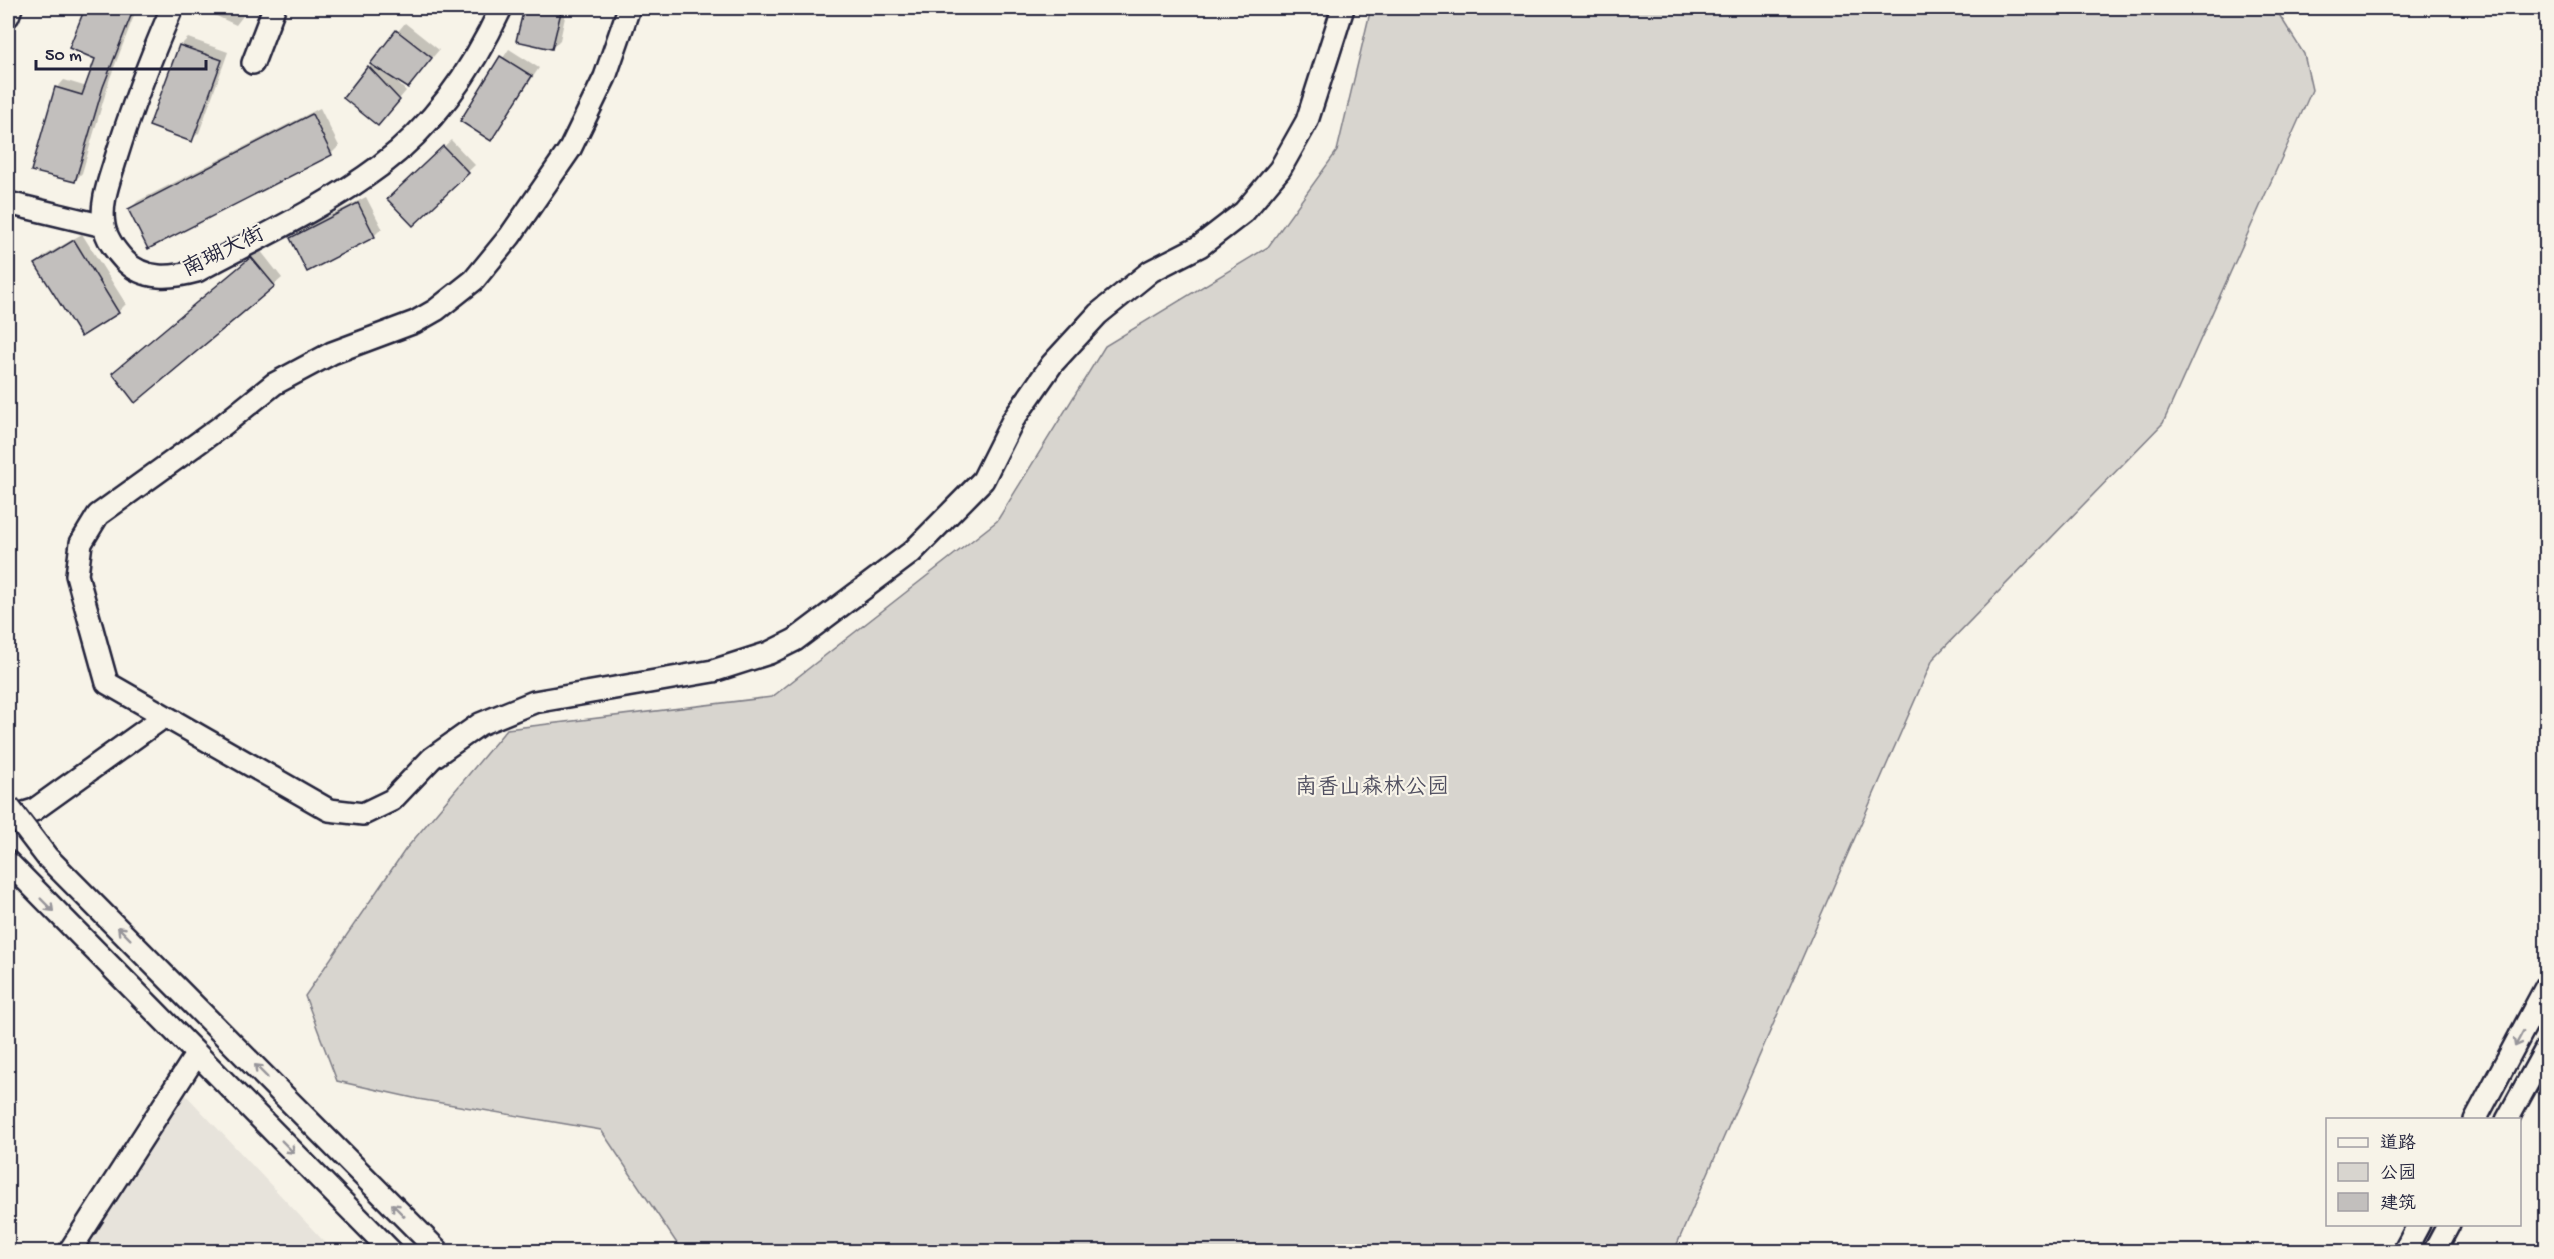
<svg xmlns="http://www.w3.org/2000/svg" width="2554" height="1259" font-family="'Gochi Hand','LXGW WenKai TC',sans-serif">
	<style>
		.built { fill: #e7e3db }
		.green { fill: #d8d5cf; stroke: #7d7c85; stroke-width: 1.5 }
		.shadow { fill: #0003 }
		.building { fill: #c2bfbd; stroke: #22223b; stroke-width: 1.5 }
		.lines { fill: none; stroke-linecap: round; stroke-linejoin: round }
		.minor-casing { stroke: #22223b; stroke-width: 26 }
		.minor { stroke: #f7f3e8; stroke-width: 21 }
		.minor-bridge-casing { stroke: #22223b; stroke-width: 26; stroke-linecap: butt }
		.minor-bridge { stroke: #f7f3e8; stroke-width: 21 }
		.oneway { stroke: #97959a }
		.labels { text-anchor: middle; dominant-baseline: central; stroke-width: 4.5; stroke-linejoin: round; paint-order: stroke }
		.street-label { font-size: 22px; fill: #22223b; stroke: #f7f3e8 }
		.park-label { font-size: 22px; fill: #504f60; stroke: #f7f3e8 }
	</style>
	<rect width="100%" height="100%" fill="#f7f3e8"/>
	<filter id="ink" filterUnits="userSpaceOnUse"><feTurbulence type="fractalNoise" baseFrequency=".0167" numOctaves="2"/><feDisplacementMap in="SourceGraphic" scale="12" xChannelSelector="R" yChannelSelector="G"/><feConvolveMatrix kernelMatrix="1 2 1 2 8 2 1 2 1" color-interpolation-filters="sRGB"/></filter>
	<g filter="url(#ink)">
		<path class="built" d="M185,1094L333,1251H83Z"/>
		<path class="green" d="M1371,8H2275L2304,54L2312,90L2163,423L1933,659L1674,1251H682L601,1130L418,1099L337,1081L305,996L405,850L507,729L772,697L997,521L1105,346L1268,247L1337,151Z"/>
		<path class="shadow" d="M87,8H137L110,78L82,173L75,181L57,88L64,80L87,87L97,58L71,48Z
			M199,8H249L236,25Z
			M451,8H465L461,11Z
			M525,8H567L560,40L552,48L517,40Z
			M405,23L439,50L408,86L394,79L406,91L378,124L369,67Z
			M188,38L228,52L199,133L191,140L180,46Z
			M509,49L539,68L491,139L462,120Z
			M320,108L339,146L331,154L130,209L138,201Z
			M451,140L475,165L413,224L389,199Z
			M366,197L382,228L374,236L292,239L299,231Z
			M82,234L126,304L118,312L37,264L44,256Z
			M260,250L282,278L274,285L121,366Z"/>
		<path class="building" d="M85,8H134L103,87L75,182L31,171L55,87L82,95L95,59L69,48Z
			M524,8H562L552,49L516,41Z
			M396,30L432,58L408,88L370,64Z
			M179,45L222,60L192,142L149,126Z
			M500,56L532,76L491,141L460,121Z
			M368,66L400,100L378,126L343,98Z
			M312,114L332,155L148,249L128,209Z
			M443,146L469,173L413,226L387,199Z
			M358,203L375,237L307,272L290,238Z
			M74,240L119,313L81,337L35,264Z
			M251,257L275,286L135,403L112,373Z"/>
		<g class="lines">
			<g class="minor-casing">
				<path id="minor" d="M172,8C151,57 132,106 116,158C110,179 100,202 104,225C106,239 115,250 124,260C144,281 172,278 197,271C258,238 324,208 380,166C434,125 473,69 501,8
					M629,8L605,77L570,149L510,236L474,280L436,310L415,322L332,353L274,384L223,425L98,515L81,543L77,575L107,683L329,810L363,814L392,800L432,758L480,724L534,702L713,671L769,653L795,640L912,552L983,480L1013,420L1052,364L1098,314L1151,271L1200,246L1244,212L1280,169L1307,121L1343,8
					M8,16L11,8
					M253,63L274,8
					M8,203L104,226
					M8,818L34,810L165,716
					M8,862L392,1252
					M2475,1120L2546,987
					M2507,1120L2546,1049
					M69,1252L196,1055
					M2404,1252L2419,1224
					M2434,1252L2449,1224"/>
			</g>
			<use href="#minor" class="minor"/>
			<g class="minor-bridge-casing">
				<path id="minor-bridge" d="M8,806L47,857L439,1252"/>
			</g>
			<use href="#minor-bridge" class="minor-bridge"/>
		</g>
		<defs><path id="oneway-shaft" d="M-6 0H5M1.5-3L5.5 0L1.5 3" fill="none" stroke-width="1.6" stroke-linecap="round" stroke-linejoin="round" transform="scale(1.5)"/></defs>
		<g class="oneway">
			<use href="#oneway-shaft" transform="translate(47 905) rotate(45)"/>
			<use href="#oneway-shaft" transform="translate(124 933) rotate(-135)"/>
			<use href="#oneway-shaft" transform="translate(2519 1039) rotate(118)"/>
			<use href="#oneway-shaft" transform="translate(261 1071) rotate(-135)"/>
			<use href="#oneway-shaft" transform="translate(288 1147) rotate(45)"/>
			<use href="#oneway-shaft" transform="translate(398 1210) rotate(-135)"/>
		</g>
	</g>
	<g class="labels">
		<g class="street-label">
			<text transform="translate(224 253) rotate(-26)">南瑚大街</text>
		</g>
		<g class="park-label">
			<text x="1372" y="789">南香山森林公园</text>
		</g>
	</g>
	<rect width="2554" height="1259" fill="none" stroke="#f7f3e8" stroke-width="30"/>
	<rect x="15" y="15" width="2524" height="1229" fill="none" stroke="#22223b" stroke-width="2" filter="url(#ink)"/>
	<rect x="2326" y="1118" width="195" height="108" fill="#f7f3e8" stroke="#a29fa3" stroke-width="1.5"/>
	<rect x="2338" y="1138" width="30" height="9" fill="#f7f3e8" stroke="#a29fa3" stroke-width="1.5"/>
	<text x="2380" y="1148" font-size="18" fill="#22223b">道路</text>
	<rect x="2338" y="1163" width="30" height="18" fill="#d8d5cf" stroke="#a29fa3" stroke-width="1.5"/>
	<text x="2380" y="1178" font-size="18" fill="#22223b">公园</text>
	<rect x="2338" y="1193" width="30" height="18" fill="#c2bfbd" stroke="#a29fa3" stroke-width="1.5"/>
	<text x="2380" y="1208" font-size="18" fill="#22223b">建筑</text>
	<path d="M36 60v9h170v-9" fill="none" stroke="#22223b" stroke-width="3"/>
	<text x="45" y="60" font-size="18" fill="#22223b" stroke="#f7f3e8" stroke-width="4.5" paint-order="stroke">50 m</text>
</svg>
